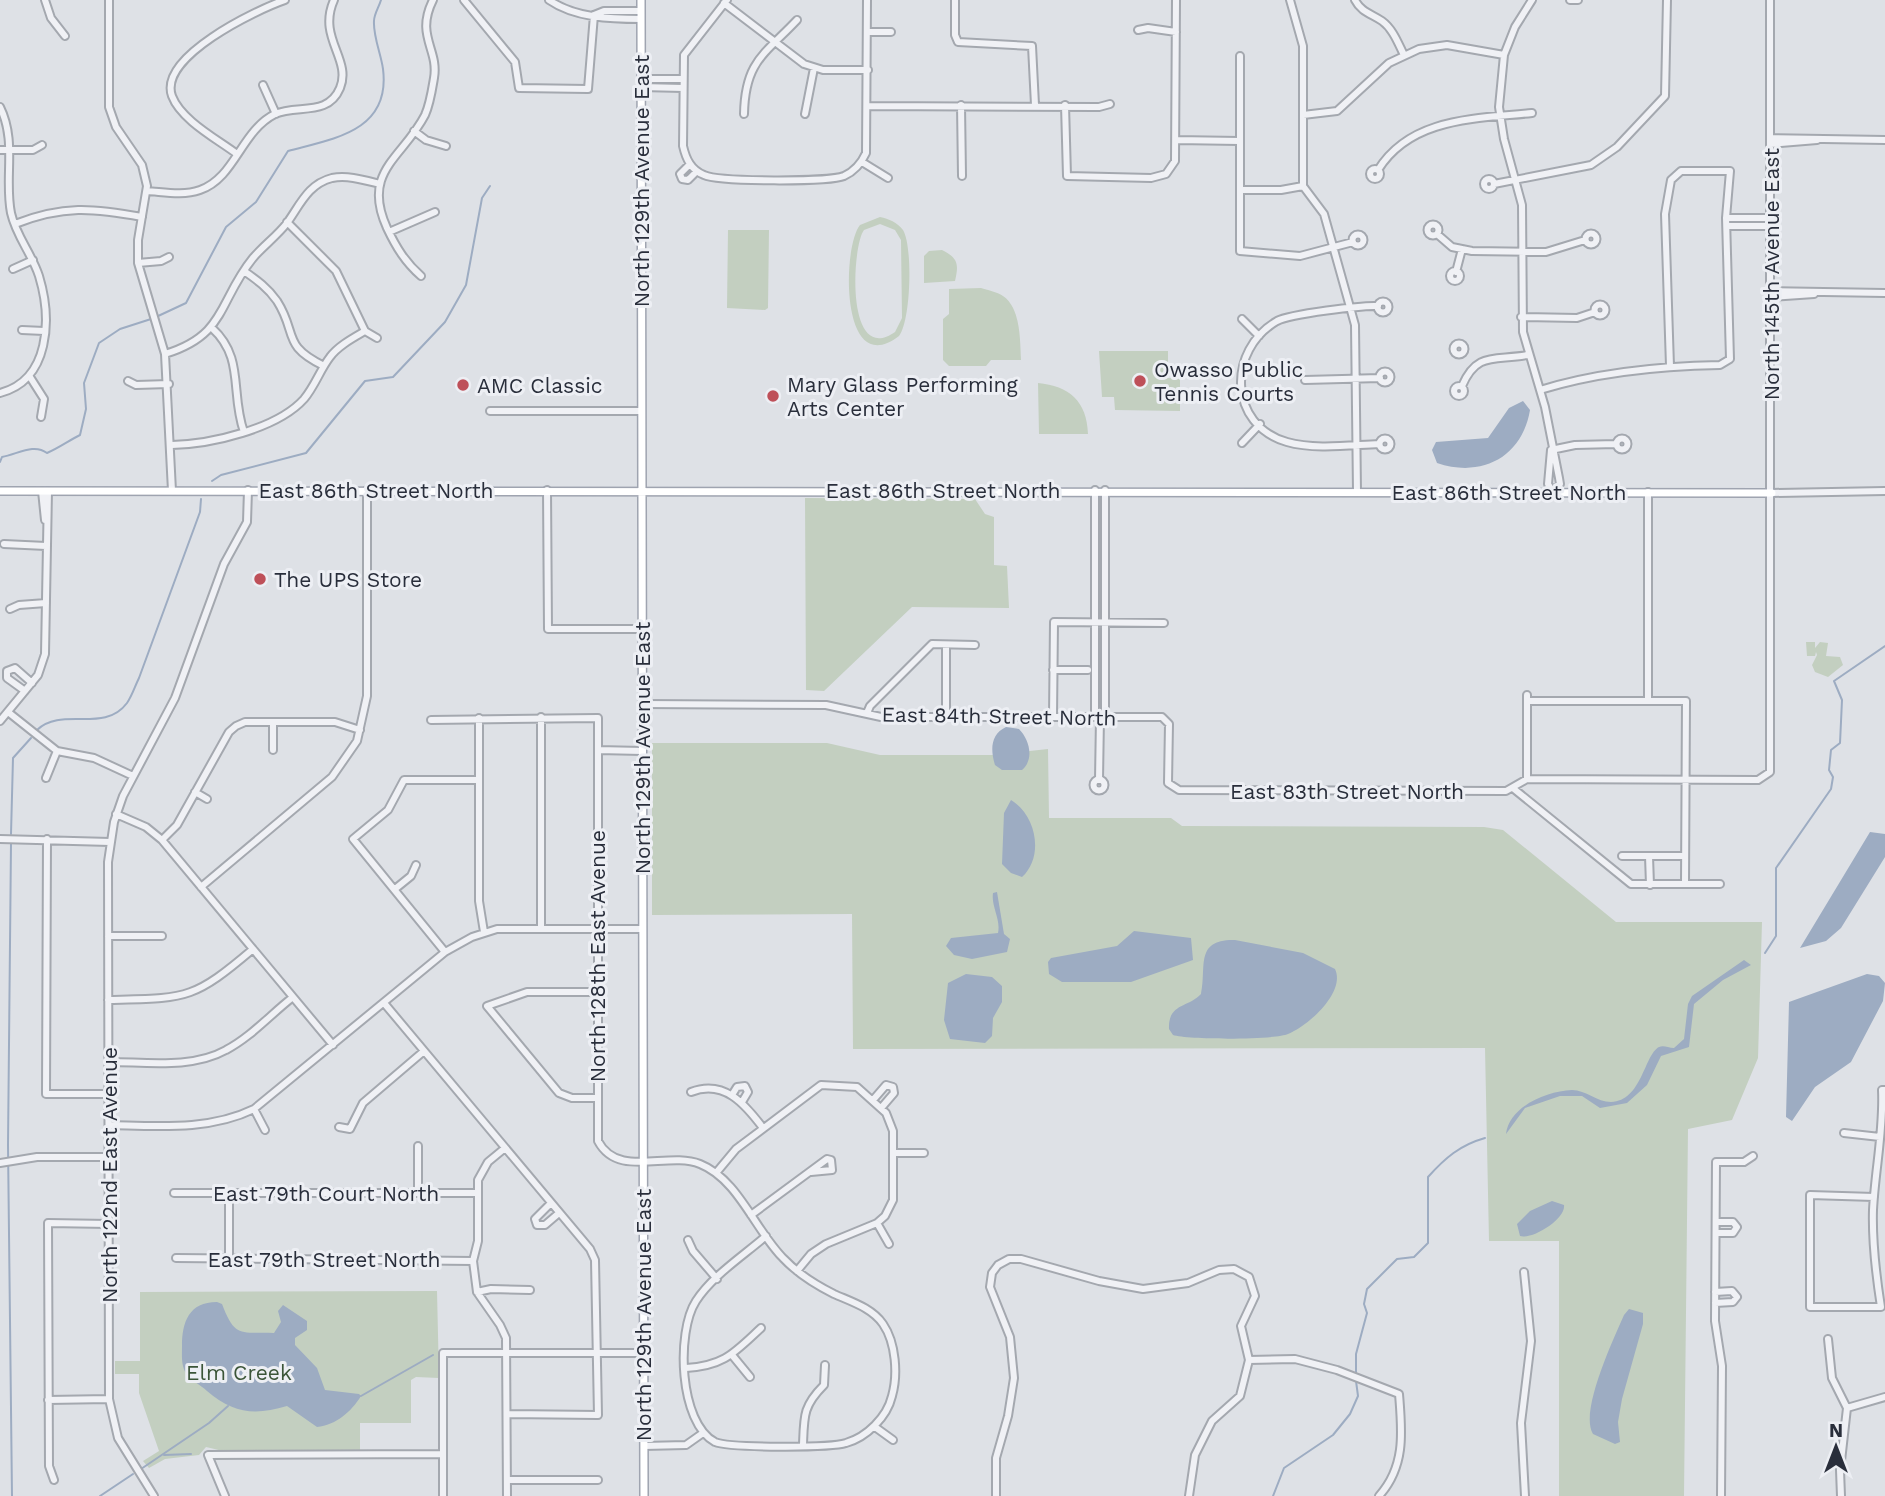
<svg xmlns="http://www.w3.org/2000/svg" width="1885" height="1496" font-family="'Work Sans',sans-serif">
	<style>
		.green { fill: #c3cfc0; fill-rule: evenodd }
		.water { fill: #9dacc2 }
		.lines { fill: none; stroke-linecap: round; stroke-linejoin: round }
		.stream { stroke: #9dacc2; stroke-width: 2 }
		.minor-casing { stroke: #a4a8af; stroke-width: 10 }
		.major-casing { stroke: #9fa4b0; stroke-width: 10 }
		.minor { stroke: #f0f1f5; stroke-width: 6 }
		.major { stroke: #fff; stroke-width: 7 }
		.poi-dot { fill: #be5059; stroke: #edeff4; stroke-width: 2.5 }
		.labels { text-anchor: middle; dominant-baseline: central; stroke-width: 6; stroke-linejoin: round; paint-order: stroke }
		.street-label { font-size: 21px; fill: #292e3b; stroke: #edeff4 }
		.poi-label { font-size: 21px; fill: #292e3b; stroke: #edeff4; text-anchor: start }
		.park-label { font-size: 21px; fill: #3b5538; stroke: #edeff4 }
	</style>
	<rect width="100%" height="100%" fill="#dee1e6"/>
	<path class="green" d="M880,217C889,219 897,222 903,230C913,246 911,321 899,336C840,381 842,247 860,225ZM880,224L895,230L901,240L902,318L895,332C845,367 852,245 864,230Z
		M728,230H769L768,308L765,310L727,308Z
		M942,250C958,258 959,264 955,281L924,283V256L929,251Z
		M981,288C987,290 997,292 1003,296C1021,308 1020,341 1021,360H991L986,366H949L943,360V319L949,314V289Z
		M1099,351H1168V378L1180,379V411L1115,410L1114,397H1102Z
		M1038,383C1069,386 1087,401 1088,434H1039Z
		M805,498L975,499L985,514L994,517V565L1007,566L1009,608L912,607L824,691L806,690Z
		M1806,642H1815V648L1820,642L1828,643L1826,656L1840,657L1843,665L1828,677L1815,672L1812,665L1817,655L1816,652L1815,656H1807Z
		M652,743H827L880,755H992L1048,749L1049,818H1171L1182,826L1484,827L1503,830L1616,922H1762L1758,1058L1732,1120L1688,1129L1684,1496H1559V1241H1489L1485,1048L853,1049L852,914L652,915Z
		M437,1291L439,1378L416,1377L411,1380V1423H360V1451H223L206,1447L199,1455L165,1459L149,1468L143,1461L159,1451L139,1393V1374H115V1361H140V1292Z"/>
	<path class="water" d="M1523,401L1530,410C1522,458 1481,478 1437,463L1432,450L1436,442L1488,438L1509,408Z
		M1006,727L1019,729C1029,739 1035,759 1022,770H1002L995,765C990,749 991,734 1006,727Z
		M1011,800C1037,816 1044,857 1022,877L1011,873L1002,864L1004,813Z
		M1870,832L1885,834V857L1841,928L1826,941L1800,948Z
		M997,892L1004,934L1010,939L1007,952L972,959L954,955L946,946L951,938L998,933C1001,919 991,907 993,893Z
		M1134,931L1191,938L1193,960L1131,982H1062L1049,974L1048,962L1051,958L1117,946Z
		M1235,940L1303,953L1335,969C1346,992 1308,1026 1288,1034C1274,1040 1189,1040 1173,1035L1169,1029C1168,1003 1188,1008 1201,994C1207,967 1194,939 1235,940Z
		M1744,960L1751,965L1723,980L1694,1004L1689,1047L1661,1056L1647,1085L1627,1103L1600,1108L1582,1096H1560L1525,1108L1506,1134C1509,1107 1546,1091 1572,1090C1586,1090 1597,1102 1611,1102C1642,1101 1644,1055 1659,1047C1664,1045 1668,1048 1674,1048L1684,1039L1688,1004L1692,996Z
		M966,974L992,977L1002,986V1002L993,1018L992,1036L985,1043L950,1039L944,1020L948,983Z
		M1867,974L1879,976L1885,983L1883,1001L1851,1062L1815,1087L1792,1121L1786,1117L1789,1002Z
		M1552,1201L1564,1205C1566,1219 1532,1240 1520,1236L1517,1224L1530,1211Z
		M217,1302L222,1304C235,1338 240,1332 274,1333L281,1322L278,1311L283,1305L307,1321V1330L295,1338V1345L317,1368L325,1390L359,1394L361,1396C351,1412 336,1425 317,1427L287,1406C254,1416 233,1413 207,1391C201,1385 190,1380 186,1373C181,1365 182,1355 182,1346C182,1322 189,1302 217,1302Z
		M1629,1309L1643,1313V1324L1622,1399L1618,1422L1620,1442L1615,1444L1593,1434C1579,1412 1614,1338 1624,1315Z"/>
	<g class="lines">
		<path class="stream" d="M156,317L186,303L226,227L256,202L288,151C332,139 391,132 383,69C381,54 373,36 374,21C374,14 379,7 381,0
			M0,462L2,457C18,454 34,443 47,453C59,448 68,441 80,435L86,409L84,383L99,343L120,329L151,319
			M212,481L221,475L306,453L365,381L393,377L445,322L466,285L482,198L490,186
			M37,730C62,706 104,734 127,703C132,696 135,686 139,678L200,512L201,499
			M11,834L13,758L31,738
			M11,843L8,1145L12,1496
			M1765,953L1776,936V868L1831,789L1833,777L1829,770L1831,750L1840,743L1842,700L1834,681L1885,646
			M1356,1375V1354L1367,1313L1364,1304L1367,1289L1397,1259L1414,1257L1428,1243V1177C1445,1158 1460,1145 1485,1138
			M361,1396L433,1355
			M164,1455L191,1454
			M141,1469L209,1423L228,1406
			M100,1496L133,1474
			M1273,1496L1284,1468L1333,1435L1350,1414L1358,1396L1356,1381"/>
		<g class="minor-casing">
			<path id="minor" d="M45,0L51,18L65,36
				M109,0V107L116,127L142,165L147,186L138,240V263L165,354L172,491
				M464,0L515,62L519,88L588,89L594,15
				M549,0C575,18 611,19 641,19
				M727,0L684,55L683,146C686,159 691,170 704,175C719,182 829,182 844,176C855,171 861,164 866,153L867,0
				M955,0V35L958,42L1032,46L1035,105
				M1290,0L1303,46V186L1324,214L1355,325L1357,492
				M1355,0C1361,12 1372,14 1382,21C1393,29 1398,43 1404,55
				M1532,0L1515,27L1504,55L1499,107L1504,139L1522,205L1523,332L1545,407L1559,478L1560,484L1553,492L1548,484L1551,450
				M1570,0H1578
				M724,3L804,64L823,70H868
				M594,15L604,11H641
				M1138,30L1148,28L1176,32
				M867,32H891
				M1240,56V251L1300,256L1353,242
				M641,79H682
				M263,85L276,114
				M641,87L683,88
				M961,105L962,176
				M1065,105L1067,176L1151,178L1166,174L1175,161L1176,0
				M868,106L1099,107L1110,104
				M0,107C17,141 4,178 11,213C16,236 32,254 39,276C52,319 50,380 0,393
				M744,114C745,61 765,54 797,20
				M805,114L814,68
				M1303,115L1337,111L1389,63L1419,49L1447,45L1504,55
				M414,131L426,140L446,146
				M1770,138L1885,140
				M1176,140L1239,141
				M1770,144L1817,140
				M0,150H33L42,145
				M237,154C217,139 181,120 172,96C158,57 256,10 285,0
				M862,162L888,178
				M690,164L680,174L682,179L688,180L697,171
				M1370 174a5 5 0 1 1 10 0a5 5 0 1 1-10 0Z
				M1378,170C1411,117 1476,119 1532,113
				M1484 184a5 5 0 1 1 10 0a5 5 0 1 1-10 0Z
				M1494,184L1591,165L1617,147L1665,96L1667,0
				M1240,190H1281L1303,186
				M147,191C164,192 183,196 200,190C235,178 241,131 275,114C297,104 328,117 340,88C352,59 317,38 334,0
				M1726,218H1770
				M287,222L336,271L365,331L377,338
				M15,224C63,205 93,208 142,217
				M1427.5 230a5.5 5.5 0 1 1 11 0a5.5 5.5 0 1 1-11 0Z
				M1727,226H1770
				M389,232L435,212
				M1585.5 239a5.5 5.5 0 1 1 11 0a5.5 5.5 0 1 1-11 0Z
				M1437,234L1452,247L1472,251L1546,252L1585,240
				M1352.5 240a5.5 5.5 0 1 1 11 0a5.5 5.5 0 1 1-11 0Z
				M138,263L161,261L169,257
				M13,269L33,260
				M244,271C257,280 268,288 277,301C298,334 281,345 324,366
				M1450 276a5 5 0 1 1 10 0a5 5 0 1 1-10 0Z
				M1456,272L1462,249
				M421,276C405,262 396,247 387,228C361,171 403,158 425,115C430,104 432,90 434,78C439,49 415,36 433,0
				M1770,291L1885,293
				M1770,297L1814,294
				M1377.5 307a5.5 5.5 0 1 1 11 0a5.5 5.5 0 1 1-11 0Z
				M1594.5 310a5.5 5.5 0 1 1 11 0a5.5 5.5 0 1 1-11 0Z
				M1378,306C1363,305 1290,314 1277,321C1227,350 1228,425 1287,442C1315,450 1351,445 1379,444
				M1521,317L1577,318L1595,312
				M1242,319L1259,336
				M212,328C245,358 230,393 244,432
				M22,330L44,331
				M1453.5 349a5.5 5.5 0 1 1 11 0a5.5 5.5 0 1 1-11 0Z
				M165,354C227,335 218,301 253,258C263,246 277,236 287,223C300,205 308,184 332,178C348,175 364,180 380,184
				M1379.5 377a5.5 5.5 0 1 1 11 0a5.5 5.5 0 1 1-11 0Z
				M30,377L44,399L41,417
				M1305,380L1380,378
				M128,381L136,385L169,384
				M1454 391a5 5 0 1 1 10 0a5 5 0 1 1-10 0Z
				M1462,386C1477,351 1495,361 1527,355
				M1540,390C1595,373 1662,366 1720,365L1730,359L1726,218L1730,171H1681L1671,180L1665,214L1670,366
				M490,411H641
				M1379.5 444a5.5 5.5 0 1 1 11 0a5.5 5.5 0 1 1-11 0Z
				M1616.5 444a5.5 5.5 0 1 1 11 0a5.5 5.5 0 1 1-11 0Z
				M1242,443L1260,424
				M172,445C211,444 277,429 304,399C315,386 320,370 330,357C338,346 353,338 365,331
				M1551,450L1575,445L1616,444
				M547,490L548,629H642
				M1095,490V717
				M1105,490V717
				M42,491L45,520
				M1772,493L1885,491
				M4,544L46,546
				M10,609L19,605L46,603
				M946,645V717
				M1053,670H1088
				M25,691L7,678V671L15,668L32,683
				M1527,695V779
				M1527,701H1686L1685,884
				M1648,701V492
				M642,704L826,705L881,717H1162L1169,724L1168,783L1179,790L1506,791L1527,779
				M8,712L57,751L94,758L133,776
				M867,713L870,706L932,644L975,645
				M541,717V929
				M1053,717L1054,622L1164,623
				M479,718V901L484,932
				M431,720L598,718V1141C618,1179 667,1151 700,1164C738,1179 755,1230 783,1258C797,1273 816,1285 834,1294C852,1302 872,1308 883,1324C896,1343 898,1375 892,1396C887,1417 867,1437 846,1443C830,1448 729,1448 715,1442C679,1423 676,1332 696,1301C712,1276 743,1256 766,1236
				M0,721L38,675L45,654L48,491
				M273,722V750
				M598,750L642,751
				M46,778L57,751
				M1527,779L1758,780L1770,772V0
				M1093.5 785a5.5 5.5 0 1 1 11 0a5.5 5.5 0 1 1-11 0Z
				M1099,780L1100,717
				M1514,789L1631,884H1720
				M195,792L207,799
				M116,814L146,827L162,840L177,825L229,732L236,726L245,722H335L360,730
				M0,839L110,842
				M47,839L46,1094H109
				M162,840L333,1045
				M1622,856H1685
				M1649,856L1650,885
				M201,887L332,777L357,741L367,696V490
				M395,889L411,876L416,865
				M108,936H162
				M445,952L353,839L388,810L404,780H479
				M597,992H527L487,1006L559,1093L572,1098H597
				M108,1000C186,998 192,1001 253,949
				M384,1003L590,1249L595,1260L598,1415L507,1414
				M109,1062C146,1062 192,1069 226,1050C251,1037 271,1014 293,997
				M691,1092C724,1079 745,1104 763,1128
				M732,1095L737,1087L745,1086L748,1092L742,1102
				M873,1100L886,1085L893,1087L894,1093L882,1107
				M254,1109L265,1130
				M109,1125C157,1126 209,1131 254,1109L445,952L472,937L497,929H642
				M339,1127L350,1129L363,1103L424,1051
				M1844,1133L1880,1137
				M505,1148L488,1162L478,1180V1241L473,1261L477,1292L500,1325L506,1338L507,1496
				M893,1153H924
				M0,1163L37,1157H109
				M716,1173L736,1149L821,1085L857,1087L886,1113L893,1131V1200L885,1216L877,1223L826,1244L811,1254L797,1271
				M174,1193H478
				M229,1193V1259
				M418,1193V1146
				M1874,1197L1810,1195V1307H1881C1876,1275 1872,1243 1873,1210C1875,1170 1884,1130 1882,1090H1885
				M551,1203L535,1219L537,1225H545L559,1213
				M751,1215L827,1159L831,1160L832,1170L811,1172
				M1716,1222H1733L1737,1227L1733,1233H1716
				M877,1223L889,1244
				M688,1240L693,1251L717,1279
				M176,1258L473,1261
				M1524,1272L1531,1341L1521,1423L1525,1496
				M477,1292L491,1289L530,1290
				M1715,1292L1732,1291L1737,1297L1733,1302L1715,1303
				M1828,1339L1832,1378L1847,1408L1840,1470L1841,1496
				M732,1355L750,1377
				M1249,1360L1295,1359L1337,1370L1399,1394C1402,1431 1406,1466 1379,1496
				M686,1368C724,1366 734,1353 761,1328
				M48,1400L109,1399
				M1847,1408L1885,1397
				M875,1427L893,1440
				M803,1445C804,1416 803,1406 824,1385L825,1365
				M644,1446L686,1445L703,1433
				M54,1480L49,1466L48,1223L109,1224
				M507,1480H598
				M154,1496L118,1438L109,1399L108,862L114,822L123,796L175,698L224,564L247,522L248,490
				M225,1496L208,1455L442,1454
				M443,1496V1353H643
				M996,1496V1458L1008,1416L1014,1378L1010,1337L990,1287L992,1273L998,1265L1009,1259H1021L1099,1281L1143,1289L1188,1283L1219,1270L1234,1269L1249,1277L1255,1296L1241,1326L1249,1360L1240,1396L1212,1421L1195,1455L1189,1496
				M1721,1496L1722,1366L1715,1321L1716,1162H1744L1753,1156"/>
		</g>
		<g class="major-casing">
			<path id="major" d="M641,0L644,1496
				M0,491L1772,493"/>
		</g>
		<use href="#minor" class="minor"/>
		<use href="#major" class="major"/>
	</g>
	<g class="poi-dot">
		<circle cx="1140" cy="381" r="7"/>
		<circle cx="463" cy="385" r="7"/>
		<circle cx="773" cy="396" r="7"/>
		<circle cx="260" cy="579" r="7"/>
	</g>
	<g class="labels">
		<g class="street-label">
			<text transform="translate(641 181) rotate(-90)">North 129th Avenue East</text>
			<text transform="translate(1771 274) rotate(-90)">North 145th Avenue East</text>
			<text x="376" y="490">East 86th Street North</text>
			<text x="943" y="490">East 86th Street North</text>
			<text x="1509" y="492">East 86th Street North</text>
			<text transform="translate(999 716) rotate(1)">East 84th Street North</text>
			<text transform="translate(642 748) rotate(-90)">North 129th Avenue East</text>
			<text x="1347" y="791">East 83th Street North</text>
			<text transform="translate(597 956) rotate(-90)">North 128th East Avenue</text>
			<text transform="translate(109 1175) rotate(-90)">North 122nd East Avenue</text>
			<text x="326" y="1193">East 79th Court North</text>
			<text x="324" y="1259">East 79th Street North</text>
			<text transform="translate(643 1315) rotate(-90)">North 129th Avenue East</text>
		</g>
		<g class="poi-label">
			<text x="1154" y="369">Owasso Public<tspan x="1154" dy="24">Tennis Courts</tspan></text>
			<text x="787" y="384">Mary Glass Performing<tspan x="787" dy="24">Arts Center</tspan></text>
			<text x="477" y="385">AMC Classic</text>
			<text x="274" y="579">The UPS Store</text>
		</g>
		<g class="park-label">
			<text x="239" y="1372">Elm Creek</text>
		</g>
	</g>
	<g transform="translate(1836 1447)" stroke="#edeff4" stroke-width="5" paint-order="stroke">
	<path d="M0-5L12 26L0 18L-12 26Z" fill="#292e3b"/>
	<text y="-10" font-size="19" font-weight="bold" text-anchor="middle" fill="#292e3b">N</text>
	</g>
</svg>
